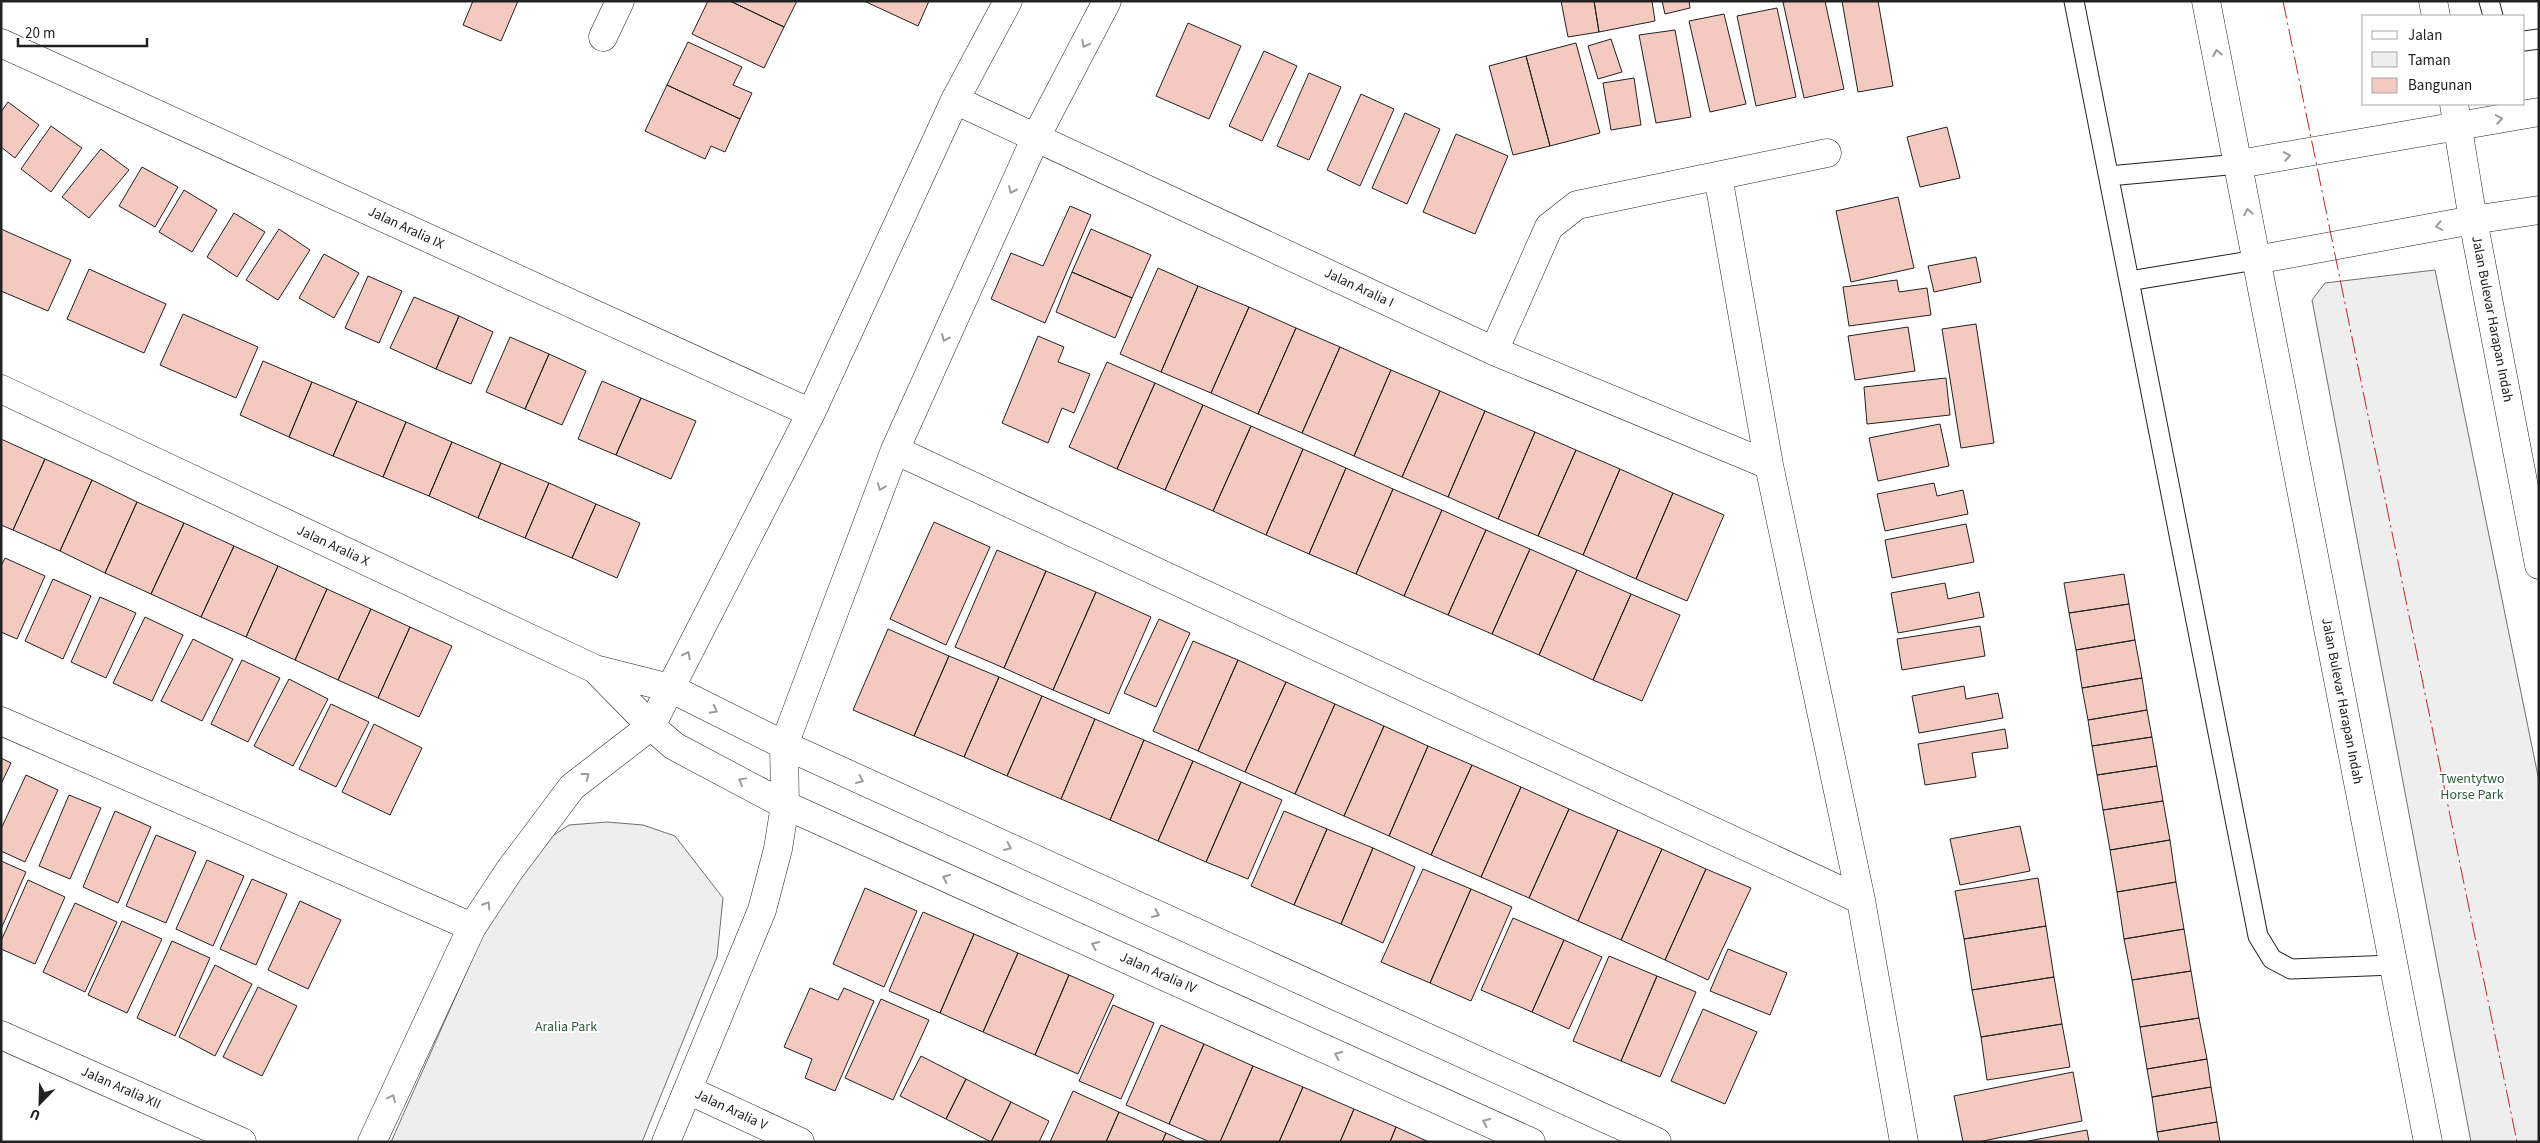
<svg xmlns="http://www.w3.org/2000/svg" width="2540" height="1143" font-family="'Source Sans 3',sans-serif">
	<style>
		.green { fill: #eee; stroke: #6f6f6f }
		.building { fill: #f3c9c0; stroke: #222 }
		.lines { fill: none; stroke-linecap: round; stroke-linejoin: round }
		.lane-casing { stroke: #222; stroke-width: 21 }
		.street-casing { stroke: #222; stroke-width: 29 }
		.secondary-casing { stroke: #222; stroke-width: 29 }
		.lane { stroke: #fff; stroke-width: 19 }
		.street { stroke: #fff; stroke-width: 28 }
		.secondary { stroke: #fff; stroke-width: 28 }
		.power { stroke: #c62828; stroke-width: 1; stroke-dasharray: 18 4 2.5 4; stroke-linecap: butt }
		.oneway { stroke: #9c9c9c }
		.labels { text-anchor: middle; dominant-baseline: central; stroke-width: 4; stroke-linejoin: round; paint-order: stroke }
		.street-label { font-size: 14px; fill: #222; stroke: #fff }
		.park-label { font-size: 14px; fill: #2f5e38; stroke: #fff }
	</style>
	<rect width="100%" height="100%" fill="#fff"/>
	<path class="green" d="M2435,270L2539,781V1142H2471L2312,300L2325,283Z
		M607,822L643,825L675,836L723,898L717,957L642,1142H391L503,890L527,853L569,825Z"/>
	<path class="building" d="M473,1H518L501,41L463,25Z
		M708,1H730L784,27L764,68L692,34Z
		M730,1H797L784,27Z
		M864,1H929L918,26Z
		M1561,1H1594L1599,32L1568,37Z
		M1594,1H1652L1655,21L1599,32Z
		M1662,1H1689L1690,8L1665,14Z
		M1788,1H1825L1844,89L1804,98L1783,2Z
		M1842,1H1878L1893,86L1858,92Z
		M1777,8L1796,97L1756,106L1737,16Z
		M1724,14L1746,104L1710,112L1689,21Z
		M1188,23L1241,46L1209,119L1156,96Z
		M1675,30L1691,117L1656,123L1639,35Z
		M1611,39L1622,72L1598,79L1588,46Z
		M688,42L742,67L733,85L752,93L740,119L667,85Z
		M1576,43L1600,133L1550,146L1526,56Z
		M1264,51L1297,66L1262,141L1229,126Z
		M1526,56L1550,146L1513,155L1489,66Z
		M1309,73L1341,87L1309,160L1277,146Z
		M1634,78L1641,125L1611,130L1603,83Z
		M667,85L740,119L725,152L711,146L705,159L645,131Z
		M1361,94L1394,109L1360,186L1327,170Z
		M8,102L39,125L15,158L1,147V112Z
		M1405,113L1440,129L1407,204L1372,188Z
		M51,126L82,148L51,192L21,169Z
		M1947,127L1960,178L1920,187L1907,137Z
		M1456,134L1508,156L1475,234L1423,212Z
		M101,149L129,170L89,218L62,197Z
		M142,167L178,187L155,227L119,206Z
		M184,190L217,210L192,252L159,232Z
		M1898,197L1914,268L1851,282L1836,211Z
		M1070,206L1091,215L1045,323L991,299L1011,253L1043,266Z
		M234,213L265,232L237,277L207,257Z
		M1,229L71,260L48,311L1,291Z
		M279,229L310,250L278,300L246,280Z
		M1091,229L1151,255L1132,298L1072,272Z
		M324,254L359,273L334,318L299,298Z
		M1976,257L1981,282L1934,292L1928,266Z
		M1158,268L1198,286L1161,372L1120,354Z
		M89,269L166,304L144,353L67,319Z
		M1072,272L1132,298L1115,338L1056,312Z
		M368,276L402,291L379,343L345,328Z
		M1897,280L1899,292L1927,288L1931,315L1849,326L1843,287Z
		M1198,286L1249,307L1211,393L1161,372Z
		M414,297L459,316L436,369L390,348Z
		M1249,307L1296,328L1258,414L1211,393Z
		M183,314L258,347L236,398L160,365Z
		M459,316L493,332L471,384L436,369Z
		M1976,324L1994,443L1961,448L1942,329Z
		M1908,327L1915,371L1855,380L1848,336Z
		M1296,328L1340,347L1302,433L1258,414Z
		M1038,336L1064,347L1058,362L1090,374L1074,413L1062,408L1048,443L1002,423Z
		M510,337L549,354L525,409L486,392Z
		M1340,347L1391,370L1354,456L1302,433Z
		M549,354L586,371L562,425L525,409Z
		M263,361L312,382L289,437L240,415Z
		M1107,362L1155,383L1117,469L1069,447Z
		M1391,370L1440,391L1402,477L1354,456Z
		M1946,378L1950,415L1867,424L1864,387Z
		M602,381L641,398L616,455L578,439Z
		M312,382L357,401L333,456L289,437Z
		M1155,383L1203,405L1165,490L1117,469Z
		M1440,391L1485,411L1448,497L1402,477Z
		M641,398L696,421L671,479L616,455Z
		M357,401L406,422L383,477L333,456Z
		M1203,405L1251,426L1213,511L1165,490Z
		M1485,411L1535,432L1498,519L1448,497Z
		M406,422L452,442L429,496L383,477Z
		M1940,424L1949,466L1878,481L1869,438Z
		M1251,426L1303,449L1266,535L1213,511Z
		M1535,432L1576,450L1538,536L1498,519Z
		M1,439L45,459L13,530L1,525Z
		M452,442L501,463L478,518L429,496Z
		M1303,449L1346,468L1309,554L1266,535Z
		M1576,450L1620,469L1583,555L1538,536Z
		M45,459L92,480L60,551L13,530Z
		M501,463L549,483L525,538L478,518Z
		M1346,468L1393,489L1356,574L1309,554Z
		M1620,469L1673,493L1636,579L1583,555Z
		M92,480L137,502L105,573L60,551Z
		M549,483L596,504L572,558L525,538Z
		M1934,483L1937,496L1963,490L1968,514L1885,531L1877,494Z
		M1393,489L1442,510L1404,596L1356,574Z
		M1673,493L1724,515L1687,601L1636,579Z
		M137,502L184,523L151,594L105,573Z
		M596,504L640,523L617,578L572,558Z
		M1442,510L1486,530L1448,615L1404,596Z
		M934,522L990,547L946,645L890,619Z
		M184,523L234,546L201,617L151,594Z
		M1966,524L1974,562L1892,578L1885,540Z
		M1486,530L1530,549L1492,634L1448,615Z
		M234,546L278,566L246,637L201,617Z
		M1530,549L1577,570L1539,655L1492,634Z
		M997,550L1046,571L1004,668L955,647Z
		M5,558L45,576L17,639L1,632V566Z
		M278,566L327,589L295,660L246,637Z
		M1577,570L1631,594L1593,680L1539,655Z
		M1046,571L1096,592L1053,690L1004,668Z
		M2124,574L2129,604L2069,613L2064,583Z
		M53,579L91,596L63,659L25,641Z
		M1945,583L1948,599L1979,592L1984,617L1898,633L1891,593Z
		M327,589L371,609L338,680L295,660Z
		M1096,592L1151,617L1109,714L1053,690Z
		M1631,594L1680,615L1642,701L1593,680Z
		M100,597L136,613L106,678L71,662Z
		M2129,604L2135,640L2076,650L2069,613Z
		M371,609L410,627L378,698L338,680Z
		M145,617L183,635L152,701L113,683Z
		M1159,619L1190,633L1156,707L1124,693Z
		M1980,626L1985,656L1902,670L1897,639Z
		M410,627L452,646L419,717L378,698Z
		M888,629L949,656L914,736L853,710Z
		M193,639L233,659L202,721L161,701Z
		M2135,640L2142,678L2082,688L2076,650Z
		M1193,641L1238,660L1198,751L1153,731Z
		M949,656L999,677L964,757L914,736Z
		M242,660L280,678L248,742L211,724Z
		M1238,660L1286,682L1245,772L1198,751Z
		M999,677L1042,696L1007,776L964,757Z
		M2142,678L2147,710L2088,720L2082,688Z
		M289,679L328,699L293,766L254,746Z
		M1286,682L1335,704L1295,794L1245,772Z
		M1964,686L1966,699L1998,693L2003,718L1919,733L1912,696Z
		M1042,696L1095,719L1061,799L1007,776Z
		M331,704L369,722L336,787L299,769Z
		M1335,704L1384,726L1344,816L1295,794Z
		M2147,710L2152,737L2092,746L2088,720Z
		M1095,719L1144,740L1110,820L1061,799Z
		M374,724L422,748L390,815L342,792Z
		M1384,726L1428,746L1389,836L1344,816Z
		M2005,729L2008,748L1972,753L1976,777L1925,785L1918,744Z
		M2152,737L2157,766L2097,775L2092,746Z
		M1144,740L1193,761L1158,841L1110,820Z
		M1428,746L1472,765L1431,855L1389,836Z
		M1,758L11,763L1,784Z
		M1193,761L1241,782L1206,862L1158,841Z
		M1472,765L1521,787L1481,877L1431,855Z
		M2157,766L2163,801L2103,810L2097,775Z
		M26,775L58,790L25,862L1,851V829Z
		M1241,782L1282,800L1248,879L1206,862Z
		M1521,787L1569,809L1529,898L1481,877Z
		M69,795L101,808L70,879L39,866Z
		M2163,801L2170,840L2110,850L2103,810Z
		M1569,809L1618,830L1578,921L1529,898Z
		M115,811L151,827L118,903L83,887Z
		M1284,811L1327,829L1294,905L1251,886Z
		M2020,826L2030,871L1960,885L1950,839Z
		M1327,829L1373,848L1341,924L1294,905Z
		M1618,830L1662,849L1621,940L1578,921Z
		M156,835L196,852L166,923L126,906Z
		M2170,840L2176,882L2117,892L2110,850Z
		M1373,848L1415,867L1383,943L1341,924Z
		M1662,849L1706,869L1665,960L1621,940Z
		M207,860L244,876L213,946L176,929Z
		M1,861L26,872L1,929Z
		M1423,869L1471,889L1430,983L1381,962Z
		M1706,869L1751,888L1708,980L1665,960Z
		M2038,878L2046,926L1964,939L1955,891Z
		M252,879L287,894L256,965L220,949Z
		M28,880L65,897L35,964L1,949V941Z
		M2176,882L2184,929L2124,939L2117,892Z
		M865,888L917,911L884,987L833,964Z
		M1471,889L1512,907L1471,1001L1430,983Z
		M300,901L341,920L308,989L268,970Z
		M75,903L117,922L85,992L43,972Z
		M923,912L974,934L940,1013L889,991Z
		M1513,918L1564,940L1532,1012L1481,990Z
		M122,921L162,939L127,1013L88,995Z
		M2046,926L2054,977L1972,990L1964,939Z
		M2184,929L2191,971L2132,980L2124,939Z
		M974,934L1018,953L983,1032L940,1013Z
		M1564,940L1602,957L1569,1029L1532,1012Z
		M172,941L210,958L175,1036L137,1018Z
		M1728,949L1787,973L1770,1015L1710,991Z
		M1018,953L1069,975L1035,1055L983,1032Z
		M1609,956L1657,976L1621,1061L1573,1041Z
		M215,965L252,984L215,1056L179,1037Z
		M2191,971L2199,1018L2140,1027L2132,980Z
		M1069,975L1114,995L1078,1074L1035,1055Z
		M1657,976L1696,992L1660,1077L1621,1061Z
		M2054,977L2062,1024L1981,1037L1972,990Z
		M258,987L297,1006L262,1076L223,1057Z
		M810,988L838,1000L844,988L874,1001L835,1091L805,1078L812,1059L784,1047Z
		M881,999L929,1020L893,1100L845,1078Z
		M1113,1005L1154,1023L1121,1099L1079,1081Z
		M1703,1009L1757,1032L1725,1104L1671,1081Z
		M2199,1018L2207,1059L2147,1069L2140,1027Z
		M2062,1024L2070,1067L1987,1080L1981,1037Z
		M1161,1025L1204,1044L1169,1124L1126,1105Z
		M1204,1044L1253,1066L1220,1142H1210L1169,1124Z
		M921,1056L966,1079L946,1119L900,1096Z
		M2207,1059L2211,1087L2152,1097L2147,1069Z
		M1253,1066L1303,1087L1279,1142H1220Z
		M2073,1072L2082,1121L1978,1142H1963L1954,1096Z
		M966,1079L1011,1102L991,1142L946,1119Z
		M1303,1087L1354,1109L1340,1142H1279Z
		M2211,1087L2217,1122L2157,1132L2152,1097Z
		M1073,1091L1119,1112L1106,1142H1050Z
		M1011,1102L1049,1121L1039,1142H991Z
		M1354,1109L1396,1127L1390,1142H1340Z
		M1119,1112L1166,1133L1162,1142H1106Z
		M2217,1122L2220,1142H2159L2157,1132Z
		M1396,1127L1429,1142H1390Z
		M2087,1130L2089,1142H2023Z
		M1166,1133L1186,1142H1162Z"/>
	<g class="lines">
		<g class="lane-casing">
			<path id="lane" d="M2074,1L2258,936L2272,959L2291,969L2393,965
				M2489,1L2493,16
				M2524,41L2539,39
				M2109,176L2239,164
				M2129,281L2256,260"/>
		</g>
		<g class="street-casing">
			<path id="street" d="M603,37L620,1
				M1,43L811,413
				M955,100L1494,351L1769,465
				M1718,176L1769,465L1861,900L1904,1142
				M1494,351L1549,227L1577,205L1827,153
				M1,389L595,669L670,688L784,745L1657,1142
				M895,450L1861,900
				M595,669L651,726L674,746L785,805L1531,1142
				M1,721L472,927
				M1,1035L242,1142
				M688,1090L800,1142
				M372,1142L472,927L509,871L572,787L651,726L811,413L955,100L1008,1
				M666,1142L762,910L778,849L785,805L784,745L895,450L1036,137L1107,1"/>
		</g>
		<g class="secondary-casing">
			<path id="secondary" d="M2206,1L2428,1142
				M2433,1L2436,16
				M2454,104L2473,220L2539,565
				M2239,164L2539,112
				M2256,260L2473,220L2539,210"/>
		</g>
		<use href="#lane" class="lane"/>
		<use href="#street" class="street"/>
		<use href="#secondary" class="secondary"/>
		<path class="power" d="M2283,1L2517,1142"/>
	</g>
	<defs><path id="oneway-chevron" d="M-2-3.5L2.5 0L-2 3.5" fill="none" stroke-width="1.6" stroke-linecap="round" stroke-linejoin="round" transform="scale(1.25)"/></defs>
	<g class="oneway">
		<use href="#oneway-chevron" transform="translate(1085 44) rotate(118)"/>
		<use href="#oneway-chevron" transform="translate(2217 53) rotate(-101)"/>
		<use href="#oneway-chevron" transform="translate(2499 119) rotate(-10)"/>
		<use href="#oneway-chevron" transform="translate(2287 156) rotate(-10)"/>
		<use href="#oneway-chevron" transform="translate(1012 190) rotate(114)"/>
		<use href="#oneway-chevron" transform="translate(2248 212) rotate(-100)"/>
		<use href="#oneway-chevron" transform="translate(2439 226) rotate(169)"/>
		<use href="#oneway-chevron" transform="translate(945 338) rotate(114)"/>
		<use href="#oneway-chevron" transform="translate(881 487) rotate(111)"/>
		<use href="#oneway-chevron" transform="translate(687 655) rotate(-63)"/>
		<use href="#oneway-chevron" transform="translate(714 710) rotate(27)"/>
		<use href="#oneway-chevron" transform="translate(586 776) rotate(-38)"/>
		<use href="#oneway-chevron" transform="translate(860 780) rotate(24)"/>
		<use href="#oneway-chevron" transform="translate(742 781) rotate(-151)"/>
		<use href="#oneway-chevron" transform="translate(1008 847) rotate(24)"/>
		<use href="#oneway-chevron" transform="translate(946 878) rotate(-156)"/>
		<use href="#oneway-chevron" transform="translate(487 905) rotate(-57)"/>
		<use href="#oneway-chevron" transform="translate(1156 914) rotate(24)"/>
		<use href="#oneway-chevron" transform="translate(1095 945) rotate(-156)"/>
		<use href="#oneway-chevron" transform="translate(1338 1055) rotate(-156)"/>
		<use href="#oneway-chevron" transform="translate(392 1098) rotate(-65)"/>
		<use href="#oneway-chevron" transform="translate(1486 1122) rotate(-156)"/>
	</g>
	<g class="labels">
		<g class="street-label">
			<text transform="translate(406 228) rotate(25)">Jalan Aralia IX</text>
			<text transform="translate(1359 288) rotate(25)">Jalan Aralia I</text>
			<text transform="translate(2492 319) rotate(79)">Jalan Bulevar Harapan Indah</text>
			<text transform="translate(333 546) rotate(25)">Jalan Aralia X</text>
			<text transform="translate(2342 701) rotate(79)">Jalan Bulevar Harapan Indah</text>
			<text transform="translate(1158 973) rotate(24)">Jalan Aralia IV</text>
			<text transform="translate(121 1088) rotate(24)">Jalan Aralia XII</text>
			<text transform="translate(731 1110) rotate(25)">Jalan Aralia V</text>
		</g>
		<g class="park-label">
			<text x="2472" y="779">Twentytwo<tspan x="2472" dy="16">Horse Park</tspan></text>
			<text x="566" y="1027">Aralia Park</text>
		</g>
	</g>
	<rect width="2540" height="1143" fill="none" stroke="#222222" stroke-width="5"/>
	<rect x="2362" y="15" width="162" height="90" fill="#ffffff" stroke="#a7a7a7"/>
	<rect x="2372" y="31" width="25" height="8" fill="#ffffff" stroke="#a7a7a7"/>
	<text x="2408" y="40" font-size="15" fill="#222222">Jalan</text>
	<rect x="2372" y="52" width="25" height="15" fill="#eeeeee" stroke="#a7a7a7"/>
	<text x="2408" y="65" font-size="15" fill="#222222">Taman</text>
	<rect x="2372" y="78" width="25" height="15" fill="#f3c9c0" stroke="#a7a7a7"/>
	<text x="2408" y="90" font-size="15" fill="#222222">Bangunan</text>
	<g transform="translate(40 1103) rotate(203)" stroke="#ffffff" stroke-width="4" paint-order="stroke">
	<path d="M0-4L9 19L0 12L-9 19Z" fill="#222222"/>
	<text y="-8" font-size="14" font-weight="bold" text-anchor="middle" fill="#222222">U</text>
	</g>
	<path d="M18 38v8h129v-8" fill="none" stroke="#222222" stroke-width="2.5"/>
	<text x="25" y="38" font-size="15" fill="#222222" stroke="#ffffff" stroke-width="4" paint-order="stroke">20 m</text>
</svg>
